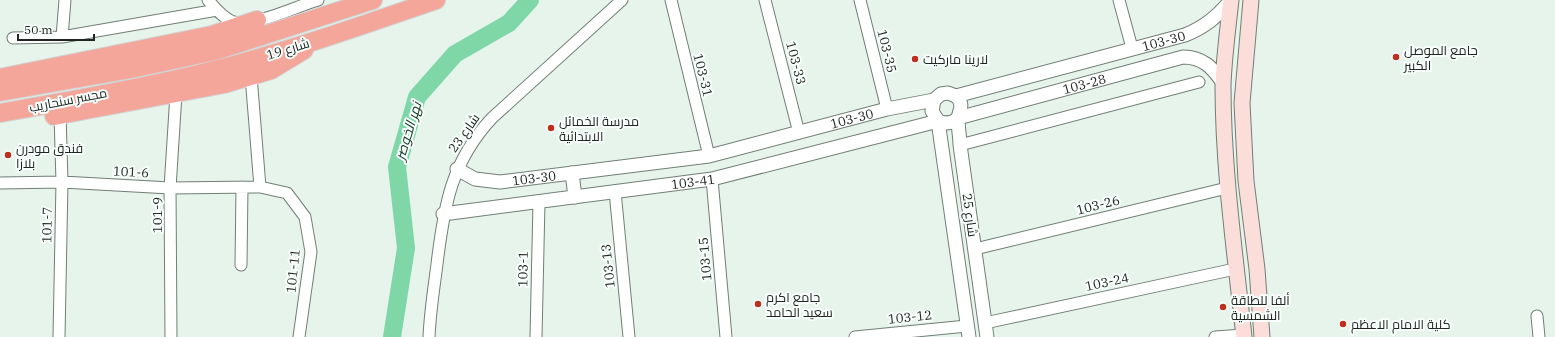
<svg xmlns="http://www.w3.org/2000/svg" width="1555" height="337" font-family="'IBM Plex Serif',Cairo,serif">
	<style>
		.lines { fill: none; stroke-linecap: round; stroke-linejoin: round }
		.river { stroke: #7fd7a8; stroke-width: 18 }
		.minor-casing { stroke: #717e76; stroke-width: 13 }
		.tertiary-casing { stroke: #717e76; stroke-width: 15 }
		.secondary-casing { stroke: #717e76; stroke-width: 17 }
		.trunk-casing { stroke: #d2d3d3; stroke-width: 20 }
		.minor { stroke: #fff; stroke-width: 11 }
		.tertiary { stroke: #fff; stroke-width: 13 }
		.secondary { stroke: #fbded9; stroke-width: 15 }
		.trunk { stroke: #f4a69a; stroke-width: 18 }
		.poi-dot { fill: #bd3021; stroke: #f9fffc; stroke-width: 1.5 }
		.labels { text-anchor: middle; dominant-baseline: central; stroke-width: 4; stroke-linejoin: round; paint-order: stroke }
		.street-label { font-size: 13px; fill: #202522; stroke: #f9fffc }
		.poi-label { font-size: 13px; fill: #202522; stroke: #f9fffc; text-anchor: start }
		.water-label { font-size: 14px; font-style: italic; fill: #103724; stroke: #f9fffc }
	</style>
	<rect width="100%" height="100%" fill="#e6f4ec"/>
	<g class="lines">
		<path class="river" d="M392,337L406,248L397,167L417,97L455,54L509,23L530,0"/>
		<g class="minor-casing">
			<path id="minor" d="M208,0C215,8 221,16 231,21C251,29 297,6 318,0
				M671,0L709,156
				M765,0L799,133
				M860,0L887,109
				M1119,0L1132,48
				M62,37L65,0
				M13,38L62,37L217,10
				M251,76L260,187
				M960,145L1199,82
				M712,179L726,337
				M0,183L62,182L170,188L260,187L287,193L305,217L311,252L299,337
				M615,191L629,337
				M975,249L1227,188
				M241,265L242,187
				M1537,316L1539,337
				M985,323L1235,269
				M59,337L62,182L60,114
				M171,337L170,188L176,94
				M429,337C430,312 434,288 437,264C444,206 451,162 492,118L622,0
				M536,337L539,202
				M855,337L967,326
				M1215,337L1244,335"/>
		</g>
		<g class="tertiary-casing">
			<g id="tertiary">
				<path d="M956,96C965,105 959,110 958,119C958,128 960,137 960,145L987,337"/>
				<path d="M934,100L932,111L938,121L969,337"/>
				<path id="s1" d="M457,169L475,179L500,182L709,156L887,109L934,100L941,94L948,93L956,96L1185,35C1205,27 1218,16 1231,0"/>
				<path d="M572,173L575,197"/>
				<path id="s2" d="M443,214L712,179L938,121C945,124 952,124 958,118L1183,57C1203,57 1213,68 1223,83"/>
			</g>
		</g>
		<g class="secondary-casing">
			<path id="secondary" d="M1231,0C1228,28 1224,57 1223,85C1223,170 1235,253 1244,337
				M1251,0L1242,103L1246,181L1257,269L1262,337"/>
		</g>
		<g class="trunk-casing">
			<path id="trunk" d="M0,78L212,35L257,20
				M0,92L131,69L215,51L373,0
				M0,113C74,100 149,87 223,68C295,49 366,24 436,0
				M54,116L224,84L271,70L304,50"/>
		</g>
		<use href="#minor" class="minor"/>
		<use href="#tertiary" class="tertiary"/>
		<use href="#secondary" class="secondary"/>
		<use href="#trunk" class="trunk"/>
	</g>
	<g class="poi-dot">
		<circle cx="1396" cy="57" r="4"/>
		<circle cx="915" cy="59" r="4"/>
		<circle cx="551" cy="128" r="4"/>
		<circle cx="8" cy="155" r="4"/>
		<circle cx="758" cy="304" r="4"/>
		<circle cx="1223" cy="307" r="4"/>
		<circle cx="1343" cy="324" r="4"/>
	</g>
	<g class="labels">
		<g class="street-label">
			<text stroke="none"><textPath href="#s1" startOffset="728">103-30</textPath></text>
			<text transform="translate(288 49) rotate(-17)">شارع 19</text>
			<text transform="translate(887 51) rotate(76)">103-35</text>
			<text transform="translate(796 63) rotate(75)">103-33</text>
			<text transform="translate(703 75) rotate(76)">103-31</text>
			<text stroke="none"><textPath href="#s2" startOffset="657">103-28</textPath></text>
			<text transform="translate(68 100) rotate(-11)">مجسر سنحاريب</text>
			<text stroke="none"><textPath href="#s1" startOffset="404">103-30</textPath></text>
			<text transform="translate(464 133) rotate(-55)">شارع 23</text>
			<text transform="translate(131 172) rotate(3)">101-6</text>
			<text stroke="none"><textPath href="#s1" startOffset="80">103-30</textPath></text>
			<text stroke="none"><textPath href="#s2" startOffset="252">103-41</textPath></text>
			<text transform="translate(1098 205) rotate(-14)">103-26</text>
			<text transform="translate(157 215) rotate(-90)">101-9</text>
			<text transform="translate(970 215) rotate(82)">شارع 25</text>
			<text transform="translate(47 225) rotate(-89)">101-7</text>
			<text transform="translate(705 259) rotate(-95)">103-15</text>
			<text transform="translate(608 266) rotate(-96)">103-13</text>
			<text transform="translate(523 269) rotate(-89)">103-1</text>
			<text transform="translate(293 271) rotate(-84)">101-11</text>
			<text transform="translate(1107 282) rotate(-12)">103-24</text>
			<text transform="translate(910 317) rotate(-6)">103-12</text>
		</g>
		<g class="poi-label">
			<text x="1404" y="50">جامع الموصل<tspan x="1404" dy="15">الكبير</tspan></text>
			<text x="923" y="59">لارينا ماركيت</text>
			<text x="559" y="121">مدرسة الخمائل<tspan x="559" dy="15">الابتدائية</tspan></text>
			<text x="16" y="148">فندق مودرن<tspan x="16" dy="15">بلازا</tspan></text>
			<text x="766" y="297">جامع اكرم<tspan x="766" dy="15">سعيد الحامد</tspan></text>
			<text x="1231" y="300">ألفا للطاقة<tspan x="1231" dy="15">الشمسية</tspan></text>
			<text x="1351" y="324">كلية الامام الاعظم</text>
		</g>
		<g class="water-label">
			<text transform="translate(408 131) rotate(-73)">نهر الخوصر</text>
		</g>
	</g>
	<path d="M18 34v6h76v-6" fill="none" stroke="#202522" stroke-width="2"/>
	<text x="24" y="34" font-size="12" fill="#202522" stroke="#f9fffc" stroke-width="3" paint-order="stroke">50 m</text>
</svg>
